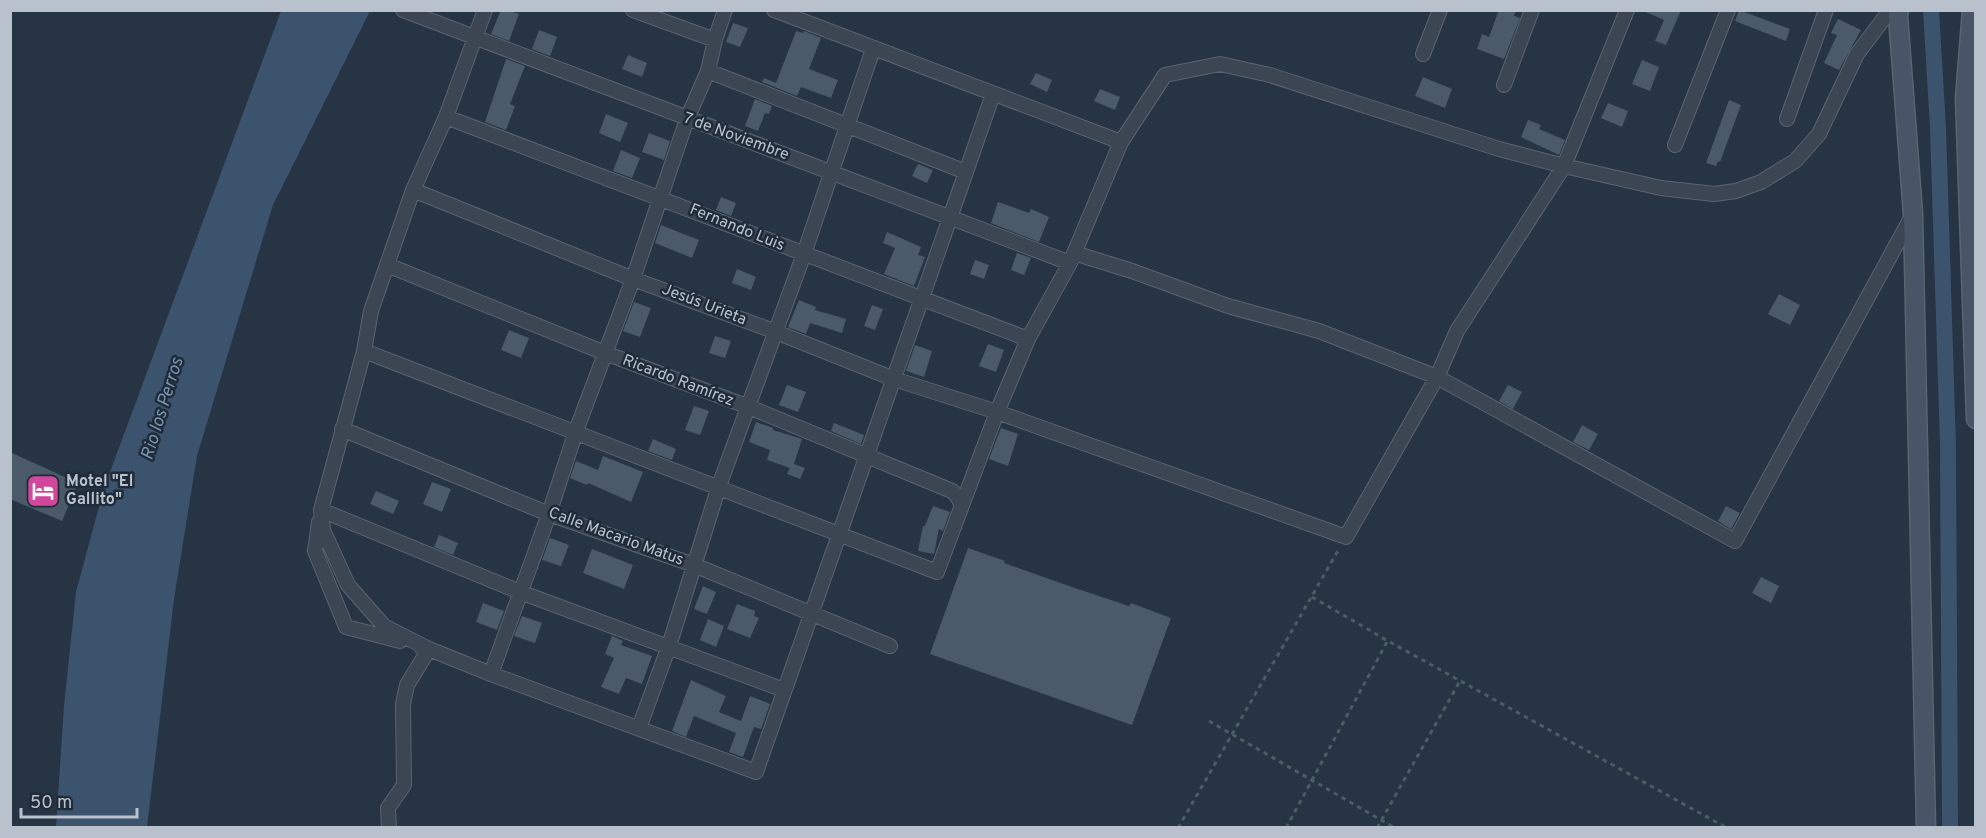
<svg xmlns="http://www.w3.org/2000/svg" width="1986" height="838" font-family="Overpass,sans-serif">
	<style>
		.water { fill: #3b536c }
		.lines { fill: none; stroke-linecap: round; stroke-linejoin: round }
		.canal { stroke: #3b536c; stroke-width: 16 }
		.building { fill: #4a5a69 }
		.street-casing { stroke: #596470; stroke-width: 16 }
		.secondary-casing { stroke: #596470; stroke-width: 21 }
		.path { stroke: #475f60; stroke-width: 3; stroke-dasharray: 4.5 4.5; stroke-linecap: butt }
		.street { stroke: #3b4652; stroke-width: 14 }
		.secondary { stroke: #485566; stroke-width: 18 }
		.labels { text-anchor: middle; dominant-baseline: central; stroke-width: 5; stroke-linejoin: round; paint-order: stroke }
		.street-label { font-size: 16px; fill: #b8c1cc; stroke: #1f2b38 }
		.poi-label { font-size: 16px; font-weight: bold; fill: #b8c1cc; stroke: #1f2b38; text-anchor: start }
		.water-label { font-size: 18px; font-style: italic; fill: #7793b0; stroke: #1f2b38 }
	</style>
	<rect width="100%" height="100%" fill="#263443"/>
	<path class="water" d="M281,11H370L273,205L197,456L174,599L147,827H56L64,706L76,592L104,488Z"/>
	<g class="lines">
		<path class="canal" d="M1931,10L1938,128L1948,445L1950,828"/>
	</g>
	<path class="building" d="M501,10H509L519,14L509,41L491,34Z
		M1499,10H1516L1514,16L1520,18L1504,59L1477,49L1482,34L1489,37Z
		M1641,10H1681L1666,45L1655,41L1664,20Z
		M1739,10L1790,29L1786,41L1735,21Z
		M1838,19L1861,30L1839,70L1824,63L1837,35L1831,33Z
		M733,23L748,28L740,47L726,42Z
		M539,30L557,37L550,56L532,49Z
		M796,31L803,33L804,31L821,38L809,69L838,80L831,98L801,87L797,96L762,82L764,78L776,83Z
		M628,55L647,63L642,77L622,69Z
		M506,59L525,66L510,104L515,106L506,130L485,122Z
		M1642,60L1659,67L1650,91L1632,84Z
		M1036,73L1052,80L1047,92L1030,84Z
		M1423,77L1452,89L1445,108L1415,96Z
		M1100,89L1120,97L1115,110L1094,101Z
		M755,99L772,106L769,114L765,113L758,131L745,126Z
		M1729,100L1741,105L1720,162L1718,161L1716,166L1706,163Z
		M1608,103L1628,111L1622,127L1601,118Z
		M606,114L628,123L620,142L599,133Z
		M1528,120L1541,125L1539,129L1565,140L1559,155L1521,137Z
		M649,133L670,141L664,160L642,152Z
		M621,150L640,158L632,178L613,171Z
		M918,164L933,170L927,183L912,176Z
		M721,197L736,203L731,216L716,210Z
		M998,202L1029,213L1031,209L1049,217L1039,242L991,223Z
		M661,225L699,240L692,258L655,243Z
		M887,232L921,247L918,255L925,257L914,286L884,274L895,248L883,243Z
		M1017,253L1031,258L1024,275L1011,270Z
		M975,260L989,265L984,279L970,274Z
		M737,269L756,277L751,290L732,283Z
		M1779,294L1800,305L1790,325L1768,314Z
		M799,300L816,307L815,310L846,319L842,333L810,323L806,334L788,327Z
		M634,302L651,308L640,337L623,331Z
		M872,305L883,309L875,330L864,326Z
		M509,330L529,338L521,358L501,350Z
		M715,336L731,341L725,358L709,353Z
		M988,344L1004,350L996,372L979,366Z
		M915,345L932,351L924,377L906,371Z
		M787,385L806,392L798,412L779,405Z
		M1508,385L1522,392L1513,409L1499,401Z
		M694,406L709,411L700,435L685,430Z
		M756,422L773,428V430L802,439L794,464L805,468L800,479L787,474L790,468L767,460L770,450L749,442Z
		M834,423L864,435L861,444L831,431Z
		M1582,425L1598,434L1589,450L1573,442Z
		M1001,428L1018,434L1008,466L989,459Z
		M653,439L676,449L672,460L648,451Z
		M10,452L78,483L62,521L10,499Z
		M603,456L643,472L631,502L588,483L587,485L570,478L576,461L598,470Z
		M432,482L451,489L442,512L423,504Z
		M376,491L399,501L393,514L370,504Z
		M933,506L950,512L943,531L939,529L934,554L918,551L923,526H925Z
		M1726,506L1740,513L1731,529L1718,521Z
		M439,535L458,543L453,555L434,547Z
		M550,538L569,545L561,566L542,560Z
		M968,548L1005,561L1004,563L1072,587L1129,606L1131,603L1171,618L1132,725L930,654Z
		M592,549L633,565L624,589L583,573Z
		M1761,577L1779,586L1771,603L1752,593Z
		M703,586L716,592L707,614L694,609Z
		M483,603L504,611L497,630L476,622Z
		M737,604L755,611L754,616L759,618L750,638L727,629Z
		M522,616L542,623L535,643L514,636Z
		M708,619L724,626L716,647L700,640Z
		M612,636L623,641L621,645L652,656L642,684L626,678L619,694L601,687L614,658L605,654Z
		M691,680L726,696L719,712L741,721L750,696L770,704L761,729L754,727L743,757L729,752L736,733L694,716L686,737L672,731Z"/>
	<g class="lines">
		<g class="street-casing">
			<path id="street" d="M403,10L1070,263
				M485,10L446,117L413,190L371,311L364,351L321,510L323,530L348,585L384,626L429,649L491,674L756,772L966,172
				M633,10L715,40
				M774,10L1121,142
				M1423,54L1440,10
				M708,71L966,172L993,94
				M1504,85L1532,10
				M446,117L1028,339
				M1787,119L1826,10
				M1675,145L1728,10
				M413,190L633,279L776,332L894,379L997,412L1346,537L1437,377L1457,331L1564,166L1627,10
				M1074,253L1132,271L1228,306L1319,331L1437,377L1735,541L1912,216
				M387,265L605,353L749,407L918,477L952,491L957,496L962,505
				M364,351L937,572L997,412L1028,339L1070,263L1121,142L1165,75L1220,64L1270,75L1499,149L1564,166L1661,188L1714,194L1736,191L1761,182L1795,161L1819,134L1857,54L1888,13
				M342,429L549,514L694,565L890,646
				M321,510L520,592L784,690
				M319,522L315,551L346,627L400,641
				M491,674L549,514L576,431L633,279L687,119L708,71L715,40L725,10
				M639,728L669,646L719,486L804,254L873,49
				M389,828L388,808L404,785L403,704L407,685L429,649L421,647"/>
		</g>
		<g class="secondary-casing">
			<path id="secondary" d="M1899,10L1898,16L1913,214L1926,828
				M1972,10L1965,98L1976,419"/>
		</g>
		<path class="path" d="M1312,597L1388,641L1727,828
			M1209,721L1395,828
			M1178,828L1339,549
			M1286,828L1387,642
			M1377,828L1460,681"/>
		<use href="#street" class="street"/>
		<use href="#secondary" class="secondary"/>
	</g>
	<defs>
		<g id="hotel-square" transform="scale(1.725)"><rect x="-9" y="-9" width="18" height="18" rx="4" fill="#d1479c" stroke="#1f2b38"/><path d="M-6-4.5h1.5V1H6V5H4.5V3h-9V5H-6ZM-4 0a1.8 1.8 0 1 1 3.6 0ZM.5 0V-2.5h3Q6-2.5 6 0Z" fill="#fff"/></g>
	</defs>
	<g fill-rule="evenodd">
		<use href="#hotel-square" x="43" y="491"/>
	</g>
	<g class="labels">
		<g class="street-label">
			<text transform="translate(736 137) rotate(20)">7 de Noviembre</text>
			<text transform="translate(737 228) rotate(22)">Fernando Luis</text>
			<text transform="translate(704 305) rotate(21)">Jesús Urieta</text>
			<text transform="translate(678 381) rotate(21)">Ricardo Ramírez</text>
			<text transform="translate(616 537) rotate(20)">Calle Macario Matus</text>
		</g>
		<g class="poi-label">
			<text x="66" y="482">Motel "El<tspan x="66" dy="18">Gallito"</tspan></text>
		</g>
		<g class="water-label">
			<text transform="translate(163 409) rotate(-73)">Rio los Perros</text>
		</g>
	</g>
	<rect width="1986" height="838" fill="none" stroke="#b8c1cc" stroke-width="24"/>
	<path d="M21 808v9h116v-9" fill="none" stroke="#b8c1cc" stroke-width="3"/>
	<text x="30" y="808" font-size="18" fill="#b8c1cc" stroke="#1f2b38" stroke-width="4.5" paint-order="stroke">50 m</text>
</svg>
